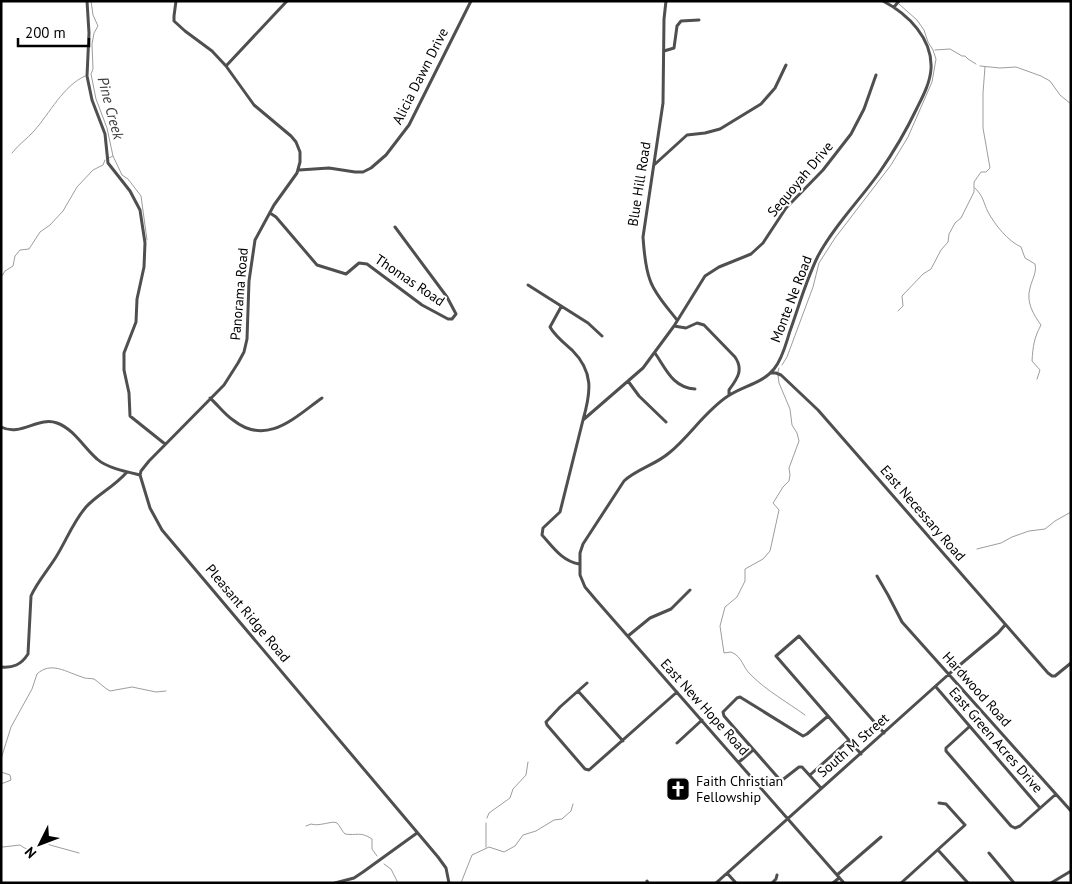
<svg xmlns="http://www.w3.org/2000/svg" width="1072" height="884" font-family="'PT Sans',sans-serif">
	<style>
		.lines { fill: none; stroke-linecap: round; stroke-linejoin: round }
		.stream { stroke: #9d9d9d; stroke-width: 1 }
		.minor { stroke: #4f4f4f; stroke-width: 3 }
		.labels { text-anchor: middle; dominant-baseline: central; stroke-width: 4; stroke-linejoin: round; paint-order: stroke }
		.street-label { font-size: 14px; fill: #000; stroke: #fff }
		.poi-label { font-size: 14px; fill: #000; stroke: #fff; text-anchor: start }
		.water-label { font-size: 15px; font-style: italic; fill: #3e3e3e; stroke: #fff }
	</style>
	<rect width="100%" height="100%" fill="#fff"/>
	<g class="lines">
		<path class="stream" d="M91,1L93,15L98,26L94,33L92,44L93,69L91,74L96,99L107,128L113,156L109,158
			M894,1L895,2
			M935,50L950,49L962,56H965L968,59L976,64
			M980,66L1000,68L1016,67L1041,76L1050,81L1060,95L1071,104
			M12,153C19,144 27,139 34,131C50,113 63,86 85,76
			M113,156L122,175L128,179L141,196L147,240
			M975,188C984,197 983,202 988,212C995,225 1008,241 1021,247L1025,258L1035,264C1037,273 1032,279 1030,288C1026,302 1033,314 1041,325C1034,338 1033,346 1032,361L1040,370L1037,379
			M2,276L5,271L13,266L15,256L20,250L29,249L40,232L50,225L63,211L77,187L93,170L103,165L105,160
			M898,311L903,306L902,296L923,274L931,269L941,250L948,242L949,234L955,223L961,218L974,192V182L981,172H986L990,168L983,128V93L985,67
			M782,365L787,357L813,287L819,263L835,238L891,165L908,137L932,82L936,59L933,50L928,42L924,30L917,20L899,4
			M778,372L779,368
			M778,375L779,383L790,409L792,425L797,433L799,441L789,468L790,475L789,481L783,487L773,503L779,510L770,551L763,559L745,569V581L737,597L725,607L720,626L724,653L731,652C743,657 742,667 751,675C767,691 787,702 805,715
			M977,549L1001,543L1012,537L1029,531L1045,529L1055,521L1071,512
			M1,759L11,727L32,689L37,674C51,661 66,672 82,677C85,679 90,678 94,679C99,682 104,688 110,691L132,687L156,692L166,691
			M1,772L10,775L11,780L1,784
			M487,818L489,813L510,798L513,789L526,775L528,762
			M486,823V847
			M306,826L311,824C319,827 333,820 337,823C340,826 342,831 345,834C357,836 360,831 372,839V849L377,856
			M1,846L3,847L20,845C32,854 33,847 45,842L50,845L79,853
			M384,864L391,869L398,883
			M461,883L472,855L489,847L504,852L515,846L523,835L536,831L554,820L562,819L571,811L573,804"/>
		<path class="minor" d="M87,1L89,33L87,76L92,100L105,134L108,163L130,191L140,210L145,243L144,267L137,299L136,322L124,353V370L129,393L130,416L165,444
			M666,1L664,19L663,103L643,237C644,251 645,267 650,280C655,295 668,308 677,320
			M894,7L899,1
			M664,51L674,48L677,26L681,21L699,20
			M226,66L287,1
			M654,165L687,135L705,133L720,129L761,104L775,88L786,65
			M299,170L329,168L355,172H363L371,168L386,155L409,125L471,1
			M270,213L276,217L317,265L346,274L359,263L367,264L422,305L448,319H452L456,314L447,297L395,227
			M528,285L588,323L602,336
			M561,307L550,327C555,336 564,343 572,350C594,372 591,392 583,420
			M674,326L686,328L697,323L704,325L735,357C744,370 737,379 729,390V395
			M655,353C666,369 673,388 695,389
			M771,373H776L781,375L818,410L1048,673L1052,676H1055L1071,663
			M628,381L639,396L666,422
			M210,398C218,405 224,414 233,420C267,447 295,417 322,398
			M1,427C21,437 38,416 57,423C74,429 84,448 97,459C107,468 127,472 140,475L150,508L162,530L438,857L446,868L449,883
			M140,475L141,471L149,461L224,385L238,363L244,352L247,339L249,281L255,240L274,205L297,173L300,162V152L296,142L291,136L254,105L226,66L212,51L185,31L174,21V16L176,1
			M579,564C562,561 553,547 542,535L543,528L560,512L583,420L643,368L674,326L705,276L719,267L751,254L763,243L786,208L823,170L851,134L864,109L876,75
			M877,576L888,595L902,622L1071,811
			M628,636L650,618L671,609L690,590
			M1,667C13,668 21,665 28,654L31,596C37,582 48,570 56,557C66,541 73,522 86,507C98,494 114,487 127,472
			M587,683L560,707L546,722L547,725L585,769L589,770L677,692
			M936,687L1040,808
			M578,691L623,741
			M969,727L946,748V751L1011,826L1015,828L1020,826L1056,794
			M677,743L702,720
			M861,754L776,656L799,636L884,733
			M739,762L753,750
			M810,775L849,740
			M821,788L802,767H799L781,781L724,716L723,712L737,698L740,697L803,736L807,734L828,716
			M938,850L968,883
			M989,853L1014,883
			M727,873L736,883
			M837,875L881,837
			M647,881L648,883
			M335,883L354,878L363,872L417,833
			M716,883L949,674L998,633L1005,625
			M772,883L776,879L777,875
			M833,883L839,878
			M844,883L596,600L585,587L580,575V553L583,544L624,481C637,469 655,465 669,453C690,436 705,411 728,396C743,386 763,383 774,369C783,358 786,343 790,331C799,306 806,280 818,256C834,226 859,201 879,173C893,153 906,131 917,108C923,96 930,83 931,69C933,39 908,14 883,1
			M901,883L965,825L946,804L939,803
			M1051,883L1071,871"/>
	</g>
	<defs>
		<g id="church-square" transform="scale(1.25)"><rect x="-9" y="-9" width="18" height="18" rx="4" fill="#000" stroke="#fff"/><path d="M-1.2-6h2.4v3.5h3.3v2.4h-3.3V6h-2.4V-.1h-3.3v-2.4h3.3Z" fill="#fff"/></g>
	</defs>
	<g fill-rule="evenodd">
		<use href="#church-square" x="678" y="789"/>
	</g>
	<g class="labels">
		<g class="street-label">
			<text transform="translate(420 76) rotate(-63)">Alicia Dawn Drive</text>
			<text transform="translate(800 179) rotate(-50)">Sequoyah Drive</text>
			<text transform="translate(639 184) rotate(-81)">Blue Hill Road</text>
			<text transform="translate(410 280) rotate(34)">Thomas Road</text>
			<text transform="translate(239 294) rotate(-85)">Panorama Road</text>
			<text transform="translate(791 299) rotate(-69)">Monte Ne Road</text>
			<text transform="translate(923 513) rotate(49)">East Necessary Road</text>
			<text transform="translate(248 613) rotate(50)">Pleasant Ridge Road</text>
			<text transform="translate(977 689) rotate(48)">Hardwood Road</text>
			<text transform="translate(705 707) rotate(48)">East New Hope Road</text>
			<text transform="translate(996 740) rotate(49)">East Green Acres Drive</text>
			<text transform="translate(853 745) rotate(-41)">South M Street</text>
		</g>
		<g class="poi-label">
			<text x="696" y="781">Faith Christian<tspan x="696" dy="16">Fellowship</tspan></text>
		</g>
		<g class="water-label">
			<text transform="translate(111 108) rotate(75)">Pine Creek</text>
		</g>
	</g>
	<rect width="1072" height="884" fill="none" stroke="#000000" stroke-width="5"/>
	<g transform="translate(40 844) rotate(228)" stroke="#ffffff" stroke-width="4" paint-order="stroke">
	<path d="M0-4L9 19L0 12L-9 19Z" fill="#000000"/>
	<text y="-8" font-size="14" font-weight="bold" text-anchor="middle" fill="#000000">N</text>
	</g>
	<path d="M18 38v8h71v-8" fill="none" stroke="#000000" stroke-width="2.5"/>
	<text x="25" y="38" font-size="15" fill="#000000" stroke="#ffffff" stroke-width="4" paint-order="stroke">200 m</text>
</svg>
